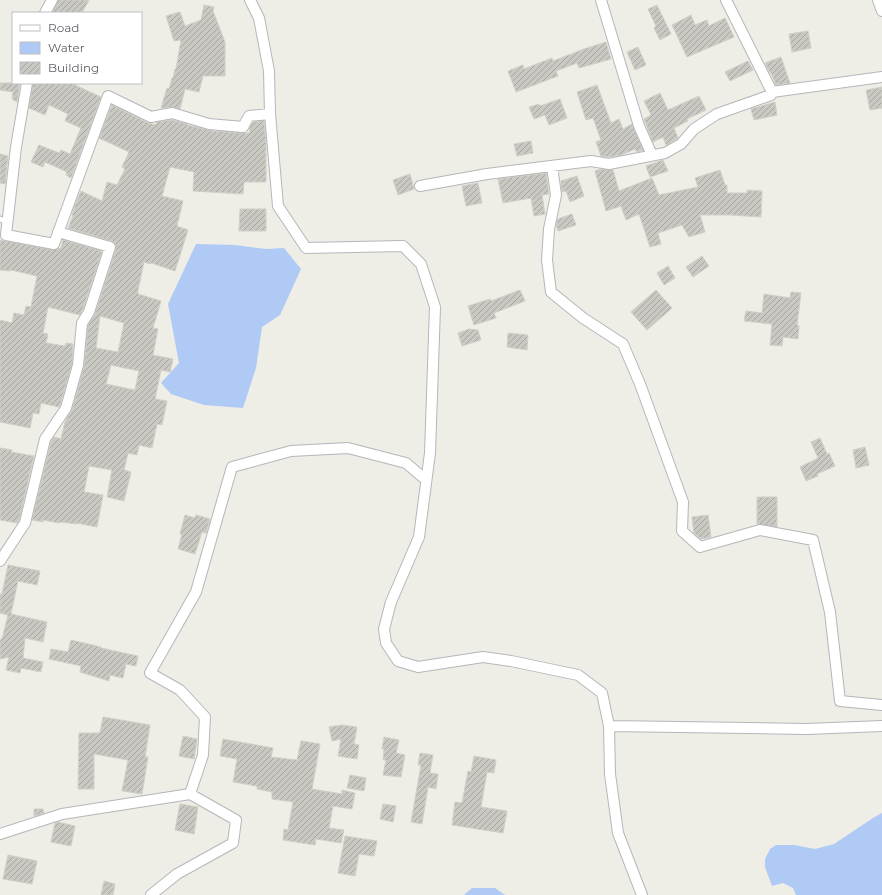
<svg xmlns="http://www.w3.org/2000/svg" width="882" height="895" font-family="Montserrat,sans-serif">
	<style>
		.water { fill: #afcaf5 }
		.building { fill: url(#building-hatch); stroke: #d2d0c5; fill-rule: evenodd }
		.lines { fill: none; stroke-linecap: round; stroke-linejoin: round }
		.lane-casing { stroke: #b6b6bb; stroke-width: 7 }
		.street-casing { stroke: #b6b6bb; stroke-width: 12 }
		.lane { stroke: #fff; stroke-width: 5 }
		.street { stroke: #fff; stroke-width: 10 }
	</style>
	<defs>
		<pattern id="building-hatch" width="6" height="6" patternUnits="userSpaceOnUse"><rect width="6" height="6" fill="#c9c8c2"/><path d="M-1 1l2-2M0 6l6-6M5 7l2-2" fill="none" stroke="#a6a6a1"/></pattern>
	</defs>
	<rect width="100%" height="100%" fill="#eeede6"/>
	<path class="water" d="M196,244L235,245L266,249L284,248L301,269L280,315L262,327L256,368L243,408L204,405L171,394L161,383L179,363L168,304Z
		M882,813V895H796L793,888L783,883L772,886L765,867V859L770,849L776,845H794L815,849L834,844L873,818Z
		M472,888H495L505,895H464Z"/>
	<path class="building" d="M58,0H89L82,13H52Z
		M204,5L214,7L213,11L225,42V76H203L199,92L185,89L180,109L171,107L161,108L167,88L169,89L172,78H173L175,69H176L181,40L174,41L166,16L180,12L185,26L201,20Z
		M657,5L671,34L660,40L654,28L656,26L648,9Z
		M691,15L695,25L707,20L709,26L725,18L734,37L687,57L672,25Z
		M808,31L811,48L792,52L789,34Z
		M606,42L611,59L579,68L577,63L556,71L558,76L516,92L508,71L523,65L524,69L552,58L553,61L584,49Z
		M638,47L646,65L635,70L627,52Z
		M781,57L790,83L776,85L771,73H770L765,63Z
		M748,61L753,70L730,81L725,72Z
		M0,83H20L17,102L12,99L13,92L0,90Z
		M33,83H76L75,85L101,97L71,178L66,175L67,172L45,162L43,167L31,162L39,145L59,153L61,150L70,154L81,128L65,121L68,114L49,105L45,115L29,108Z
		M597,85L611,123L619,119L623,129L632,124L643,150L637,152L635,149L621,155L609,157L601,156L596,142L601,140L593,118L586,120L577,92Z
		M882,87V108L870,110L866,90Z
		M660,93L668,110L699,96L706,110L687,119L688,121L674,128L678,138L666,145L663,137L653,142L644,119L651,115L644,101Z
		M560,99L567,118L549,125L545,115L534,119L529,107L539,104L540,106Z
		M775,102L777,115L754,120L751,109Z
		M112,105L148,123L156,125L157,122L172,120L187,124V125L213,131L242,133H250L249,129L253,122L264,121L266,144V182H244L243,194L193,191L194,172L170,167L162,196L183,201L177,226L188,230L175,271L151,263L150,264L144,262L138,290V294L161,301L153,328L158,329L153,355L173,359L170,372L161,370L155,399L167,401L162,425L157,424L152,448L139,445L137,455L128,453L124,470L131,472L124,501L107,497L112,470L89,466L84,492L103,495L97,527L77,523V524L60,522L59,523L43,520V522L32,520L51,442L54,437L61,439L65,422L72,410L84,367L88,325L95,314L116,249L115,243L112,241L68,228L73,216L72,215L75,205L81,191L102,201L107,182L117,185L125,169L122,167L129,152L99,138ZM100,316L124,323L118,352L96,348ZM111,365L139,371L135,390L106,384Z
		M531,141L533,153L517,156L514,144Z
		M0,154L8,156L5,184L0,183Z
		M663,160L668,171L650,177L646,166Z
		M601,169L613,170L619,191L652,178L659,195L698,187L695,178L720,170L725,185H727V193H747V190L762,191L761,217L731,215H700L705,232L689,237L682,225L658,233L661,244L650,247L639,214L626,220L621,206L606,211L595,171Z
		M546,173L549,194L542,195L545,214L534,216L531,198L503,203L498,179Z
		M410,174L414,189L398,195L393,180Z
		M577,176L584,196L570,202L566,191L562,192L561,181Z
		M478,183L482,203L466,206L462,186Z
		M240,209H266V231H239Z
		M572,214L576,225L558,231L556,225L558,219Z
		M0,240L53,250L61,248L63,240L102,251L83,309L80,315L48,307L43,333L48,334L46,343L65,346L66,343L73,344L72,364L60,405L59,407L41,403L39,414L33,413L30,428L0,422V320L12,323L14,313L24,315L26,306L31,307L37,276L11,270L10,271L0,270Z
		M702,256L709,266L693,277L686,267Z
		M668,266L675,278L664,285L657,273Z
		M520,290L525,301L494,313L496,318L474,325L468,306L490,299L491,301Z
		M656,290L672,308L647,330L631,312Z
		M791,292L801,293L797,325L799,326L798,339L783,337L782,346L770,345L772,324L744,321L746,311L762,313L764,294L790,298Z
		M469,329L478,330L481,340L462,346L458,333Z
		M508,333L528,335L527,350L507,347Z
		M820,438L827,454L829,453L835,466L817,474L818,476L806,481L800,467L818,458L811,442Z
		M865,447L869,465L856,468L853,450Z
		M0,448L12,450L11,452L34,456L19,520L17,523L0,520Z
		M757,497H777V527L757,524Z
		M185,515L195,518L196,515L210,519L206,533L202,532L195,554L178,549L182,534H180Z
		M708,515L711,537L701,539L694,533L692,517Z
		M8,565L40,571L37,585L18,581L11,614L47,622L43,642L25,638L23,658L43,662L41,672L21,668L20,673L6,670L9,657L0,659V640L2,639L8,615L0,613V594H2Z
		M71,640L101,647V648L138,656L136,666L126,664L123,678L110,675L109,681L80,672L81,666L49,659L51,649L68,652Z
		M103,717L150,725L145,757H148L142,794L122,791L128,760L94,754V789H78L79,733H100Z
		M342,725L357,727L354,744L359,745L357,759L338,756L341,739L332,741L329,727Z
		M183,736L197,739L194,759L179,756Z
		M384,737L399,740L396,753L405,755L401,777L383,775L386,760H383L384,749H382Z
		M223,739L273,748L271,757L297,760L301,741L320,744L312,789L342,794V790L355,793L352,809L333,806L329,828L344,830L341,843L316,839L315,845L283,840L284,829L288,830L293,802L272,799V792L257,789V786L233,782L237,759L220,756Z
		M420,753L433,755L430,773L438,774L436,789L428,787L422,824L411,822L421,765H418Z
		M474,756L496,760L494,773L487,772L481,807L507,811L503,833L452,825L455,802L462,803L468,771L471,772Z
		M350,775L366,778L364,791L347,788Z
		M180,804L198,807L194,834L175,830Z
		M383,804L396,806L393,822L380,819Z
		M34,809H43L44,813L34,816Z
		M58,822L75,826L71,846L51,842L55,823Z
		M345,836L377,841L374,856L359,854L355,876L338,873Z
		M8,855L37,861L32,884L3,879Z
		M104,881L115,884L113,895H101Z"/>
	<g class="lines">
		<g class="lane-casing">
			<path id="lane" d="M0,219L8,222"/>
		</g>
		<g class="street-casing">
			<path id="street" d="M250,0L259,18L269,71L270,114L278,206L306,248L403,246L421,264L435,307L430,453L419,537L391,602L384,629L386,643L398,661L418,667L483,657L511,661L578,675L602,693L609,726L610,774L618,833L642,895
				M601,0L639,126L652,155
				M726,0L772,92
				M878,0L882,11
				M45,13L52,0
				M27,83L16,147L6,235L54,244L108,96L151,117L172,113L209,124L243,127L249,116L270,114
				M552,166L556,195L549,229L547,260L551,292L583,318L623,344L640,384L683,502L682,531L700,547L760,530L813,540L830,612L840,701L882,705
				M420,186L487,174L591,161L609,164L665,153L681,144L694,129L717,114L771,95L772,92L882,77
				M0,561L25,523L45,439L66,408L78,365L82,323L89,312L110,247L58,232
				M609,726L807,729L882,726
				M0,834L62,814L190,794
				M151,895L177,874L233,843L236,820L190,794L203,755L205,717L180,690L150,673L196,592L232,467L291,451L348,448L406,463L426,480"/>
		</g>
		<use href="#lane" class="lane"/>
		<use href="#street" class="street"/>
	</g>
	<rect x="12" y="12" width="130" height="72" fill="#ffffff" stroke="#bebfc1"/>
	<rect x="20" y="25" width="20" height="6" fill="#ffffff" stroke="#bebfc1"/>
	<text x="48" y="32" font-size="12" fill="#5d5f64">Road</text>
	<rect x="20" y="42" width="20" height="12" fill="#afcaf5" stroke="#bebfc1"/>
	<text x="48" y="52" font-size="12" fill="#5d5f64">Water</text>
	<rect x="20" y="62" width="20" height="12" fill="url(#building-hatch)" stroke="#bebfc1"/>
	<text x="48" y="72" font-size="12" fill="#5d5f64">Building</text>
</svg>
